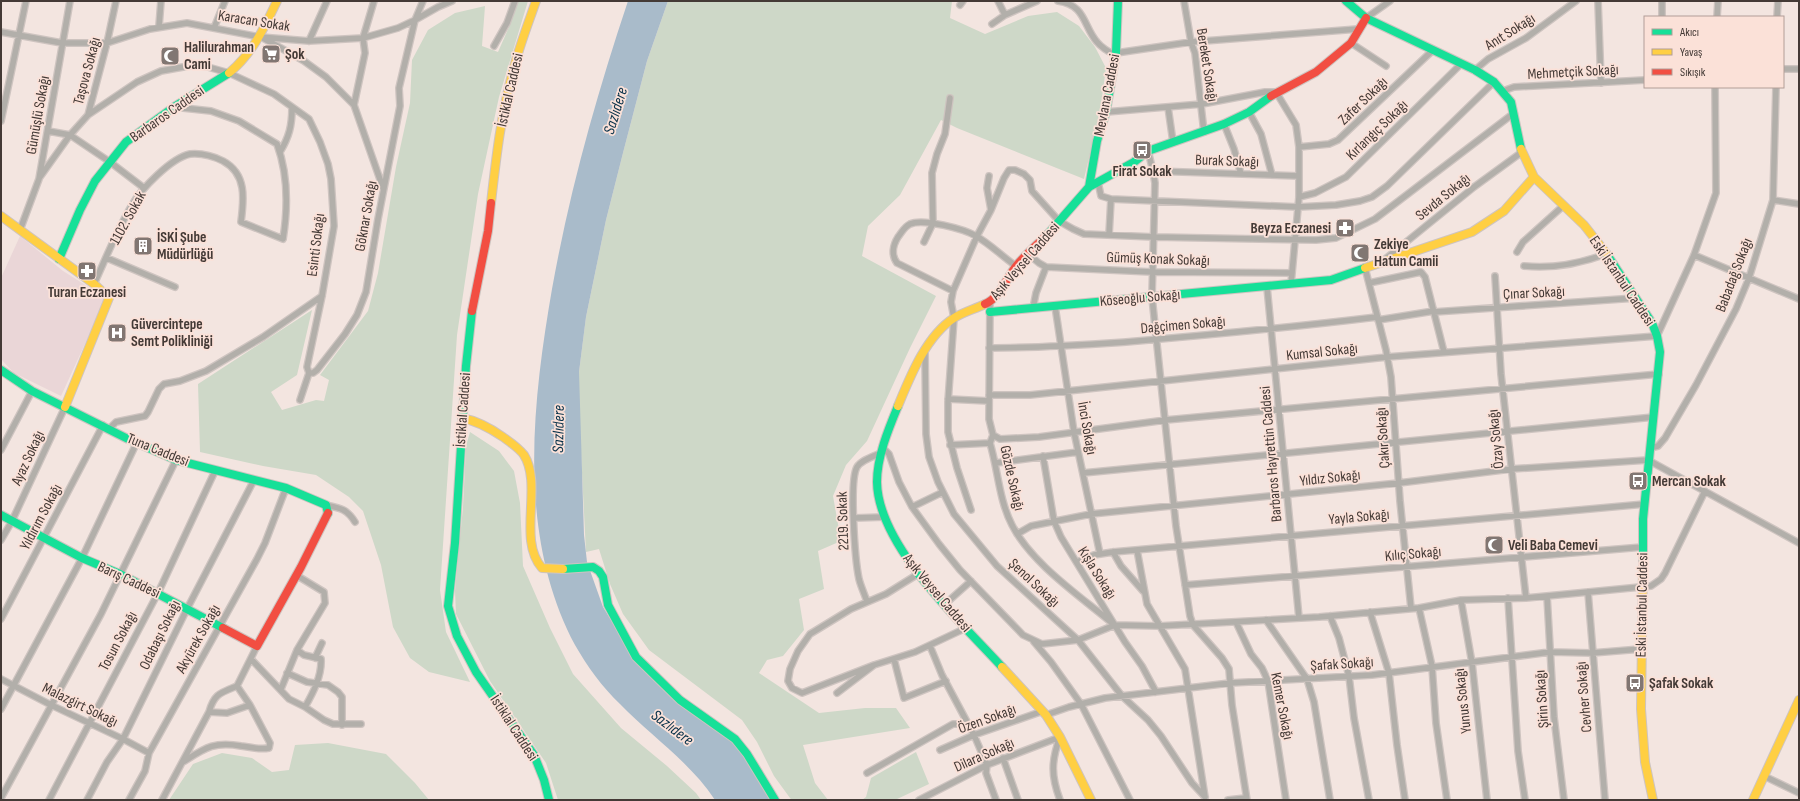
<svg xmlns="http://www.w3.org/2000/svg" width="1800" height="801" font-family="'Sofia Sans Condensed',sans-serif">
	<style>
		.education { fill: #ead6d7 }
		.green { fill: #ced8c8 }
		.water { fill: #a9bbca }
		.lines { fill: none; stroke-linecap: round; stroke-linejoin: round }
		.street-casing { stroke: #cec4c0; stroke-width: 8 }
		.fast-casing { stroke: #cec4c0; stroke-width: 10 }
		.slow-casing { stroke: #cec4c0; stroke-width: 10 }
		.jam-casing { stroke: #cec4c0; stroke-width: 10 }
		.street { stroke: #b2afaa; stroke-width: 5.5 }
		.fast { stroke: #16e098; stroke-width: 8 }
		.slow { stroke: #ffcf43; stroke-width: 8 }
		.jam { stroke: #f24e42; stroke-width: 8 }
		.labels { text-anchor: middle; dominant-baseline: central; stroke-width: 3.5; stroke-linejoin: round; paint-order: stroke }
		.street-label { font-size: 15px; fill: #443a36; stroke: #fbe1d8 }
		.poi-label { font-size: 15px; font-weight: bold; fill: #443a36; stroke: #fbe1d8; text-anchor: start }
		.water-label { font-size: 16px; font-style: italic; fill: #07314a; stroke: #fbe1d8 }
	</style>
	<rect width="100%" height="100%" fill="#f3e5e0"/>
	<path class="education" d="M20,236L63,271L106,298L61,396L14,373L1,359V278Z"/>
	<path class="green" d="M518,1H528L499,97L478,194L457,335L440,590L446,632L470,682L429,672L410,658L393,627L381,565L363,511L349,497L316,475L263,466L200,452L198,384L312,310L297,375L271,392L282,410L316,400L324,401L329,380L320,375L368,311L378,273L396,167L410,103L412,60L428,30L455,13L485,6L482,46L498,52L509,27Z
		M668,1H952L950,18L985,34L1028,16L1057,12L1079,26L1095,47L1106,68L1100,112L1084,179L957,128L941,120L900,195L868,226L862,256L936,296L910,348L867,441L846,465L833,496L841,541L818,551L824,589L799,599L804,630L783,656L767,660L759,673L819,713L865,708H896L910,728L803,745L815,783L828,800H792L790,798L774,776L757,742L742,720L649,650L623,614L610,584L599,549L586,552L579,413V372L586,317L606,220L624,149L647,61Z
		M470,432L499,451L514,471L520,503L523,566L550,628L573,674L621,728L667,766L696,793L701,800H558L546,763L490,681L456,614L455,591L463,507L466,446Z
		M328,743L386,754L415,783L429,800H169L193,764L222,753L252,758L272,772L289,770L295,745Z
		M916,752L929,784L895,800H862L866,797L871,778Z"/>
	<path class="water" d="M628,1H668L647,61L624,149L606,220L586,317L579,372L584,535L587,562L603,607L638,664L678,701L723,730L743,753L759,775L770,800H715C690,762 651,736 620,704C602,687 587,666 575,645C517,536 532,405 552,289C570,189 596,97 628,1Z"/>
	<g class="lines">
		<g class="street-casing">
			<path id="street" d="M374,1L363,38L365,53L354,105L383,188
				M998,1L1005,15
				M1058,1C1086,5 1083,26 1097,42C1102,48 1109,52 1115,55
				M1184,1L1191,42L1195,53L1204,132
				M1598,1L1601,83
				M960,5L963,1
				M1662,17V1
				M1717,17L1718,1
				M1777,17L1778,1
				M1366,18L1390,1
				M992,24L1005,15L1037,1
				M159,26L161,1
				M214,28L225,1
				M1,32L62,43H107L150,29L187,23L260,37L309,41L363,38L398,28L415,20L423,1
				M263,38L304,61L326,77L354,105
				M309,41L327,1
				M1351,43L1386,66
				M494,46L507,23L515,1
				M1116,53L1191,42L1358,29
				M1783,69H1799
				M1475,70L1488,59L1526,38L1576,1
				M1503,91L1514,87L1645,80
				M1168,107L1173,142
				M1106,112L1202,104L1265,92H1276L1296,125L1299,147V197L1291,284
				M1249,112L1261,134L1272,175
				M88,115L137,82L161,71L194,65L208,67L229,73L274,94L309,119L320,142L328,164L331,179L334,226L322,296L307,367L309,373
				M1,121L26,1
				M1224,124L1234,149L1241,174
				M48,131L70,135L110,162L144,188
				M1299,147L1329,144L1338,140L1432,51
				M1148,151L1153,171L1155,183L1152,297L1176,526L1190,616L1193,625L1222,658L1229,669L1232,705L1247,800
				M280,152C289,137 292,126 292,108
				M1153,171L1299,176
				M40,177L70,135L88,115L107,43L116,1
				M1098,182L1101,196L1111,199L1298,207L1336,205L1360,201L1372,197L1387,186L1494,82
				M1299,197L1315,193L1346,177L1461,64
				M1773,200L1799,204
				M991,210L1004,178L1009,170H1015L1024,174L1030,180L1032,191L1059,221L1073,229L1084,234L1154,237L1316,240L1336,238L1375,219L1514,113
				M20,230L39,179L70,1
				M1109,235L1111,199
				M924,242L933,223L932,173L937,154L945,134L950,98
				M1517,252L1523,242L1563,206
				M1028,254L1039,263L1046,267L1152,272L1292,273
				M1694,255L1799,299
				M107,258L175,287
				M1384,260L1474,187L1522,152
				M1524,266C1553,269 1579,264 1606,254
				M1365,268L1386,350L1391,377L1400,501L1411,608
				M1495,276L1501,374L1526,598
				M1369,283L1421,272L1425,277L1444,352
				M94,284C106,258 117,230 132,205C141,189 171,158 190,154C201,153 213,156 223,161C247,174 244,199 241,222L283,239C288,208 288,174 277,144L239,121L211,111L174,107
				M1267,287L1299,618
				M953,291L897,263C891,255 893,245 898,237C902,232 904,227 910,224C923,218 964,229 976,236C990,244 1003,257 1016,266
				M990,302L989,419L993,435L1000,439L1039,437L1166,420L1659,374
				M1055,306L1074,432L1100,554
				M1033,308L1036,293L1046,267
				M1434,312L1636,298
				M1378,320L1434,311
				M989,348C1035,348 1080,345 1126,342C1210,335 1294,327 1377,317
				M925,352L926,434L929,457L938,482L954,514L997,566L1078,640L1122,696L1148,720L1161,736L1192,783L1205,797
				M309,373H313L317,370L345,334L357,315L366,292L378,219L400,106L399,88L415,20L438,7L452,1
				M989,395H1030L1387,357L1657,336L1694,255L1716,193L1715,87
				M948,399L989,401
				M300,400L309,373
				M109,429L116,422L145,416L148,412L159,389L164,384L180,381L206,371L263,337L322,296
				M993,435L990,443C998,470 999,500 1012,525C1031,563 1080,596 1112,623
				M950,445L990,443
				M882,447L889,454L899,482L912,507L939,544L960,570L1023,635L1042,644L1078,640L1115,625L1159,626L1319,617L1419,608L1461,600L1526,598L1651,586L1661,579L1665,573L1705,491
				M1650,448L1658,446L1665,438L1696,385L1736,309L1749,278L1773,200L1776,87
				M1,450L32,391
				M1043,456L1054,521L1061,537L1125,642L1142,666L1156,692
				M996,463L1078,452
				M1083,473L1654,417
				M326,505C340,508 347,509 355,522
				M912,507L943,492
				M971,510L957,468L948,432V402L954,318L951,302L953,291L977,236L991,210L987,188L989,176
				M854,518L885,517
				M1017,534L1031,526L1091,514L1399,483L1511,469L1648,460L1799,543
				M1,540L12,521L65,407
				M1137,550L1147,604L1185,669L1205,797
				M1113,552L1121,566L1143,591
				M1077,562L1094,555L1113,552L1645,504
				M1185,585L1643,547
				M1588,592L1605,800
				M1547,596L1554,717L1564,800
				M1508,598L1518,751L1525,800
				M1461,600L1472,663L1487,800
				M867,602C865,595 861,587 859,579C855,560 849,481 857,467C861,460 874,456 881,453
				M944,605L971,581
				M1419,608L1432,666L1436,723L1447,800
				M1370,612L1389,673L1397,745L1405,800
				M1330,616L1339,638L1349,676L1354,718L1369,800
				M1,619L103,425
				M1266,620L1307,679L1314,702L1330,800
				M1236,622L1251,654L1262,668L1268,681L1286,800
				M1034,642L1051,662L1081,704L1130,800
				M930,646L942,675L974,735L987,765L986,773L996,800
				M297,650L304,655L321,659C322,676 313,693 305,707
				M315,658L322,643
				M251,659L289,699L305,707L324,720L333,724H361
				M894,659L904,698L946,681
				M874,665L802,693L792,688L788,681L790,669L798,651L810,634L851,609L886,594L918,574
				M287,673L307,682L328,685L338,692L342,697V725
				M1,679L51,705L123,739L149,753
				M281,689L297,650L325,603L324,592L296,575
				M837,693L874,665L915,652L966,628
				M1,709L82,558L137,442
				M209,712L227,713L250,705
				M1046,715L1069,707L1105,698L1230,683L1372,675L1550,652L1592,653L1641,649
				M1060,737C1051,761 1051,776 1060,800
				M940,750L974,735L1043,711
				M1003,758L1018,800
				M183,762C205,748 214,741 241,746C251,747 259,750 269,748L270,743L250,705L237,686L257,646
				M867,773L953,724H969
				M1764,776L1799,793
				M1,798L101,614L176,460
				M49,800L158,593L215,471
				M87,800L107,762L123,739L187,609L254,480
				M129,800L145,771L149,753L257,559L265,543L286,488
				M162,800L209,712C214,694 220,693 237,686
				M919,800L987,765L1060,737
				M1228,800L1246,798"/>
		</g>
		<g class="fast-casing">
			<path id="fast" d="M1346,1L1366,18L1475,70L1494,82L1511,102L1521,149
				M1089,187L1097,141L1106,112L1116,53L1118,1
				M1048,234L1089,187L1134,162L1148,151L1224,124L1249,112L1271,96
				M1606,253L1652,323L1657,336L1660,352L1643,519V565
				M59,259L80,210L95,181L126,142L174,107L229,73
				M472,311L466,366L455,543L448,606L457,636L476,672L534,755L544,780L549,800
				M990,312L1331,280L1365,268
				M1,370L32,391L128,439L176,460L286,488L326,505L328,513
				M898,406C888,430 877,457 877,482C878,546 961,622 1002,667
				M1,515L82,558L120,574L223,628
				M563,569L593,567L599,571L603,577L608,605L636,657L680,700L735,739L747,754L775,800"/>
		</g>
		<g class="slow-casing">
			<path id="slow" d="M229,73C253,53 264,28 277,1
				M1521,149L1534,177L1584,225L1606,253
				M491,203C496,159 501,114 513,71C519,47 528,24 536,1
				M1,216L94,284L109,298L65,407
				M1365,268L1472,232L1504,211L1534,177
				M898,406C910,377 926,336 954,318C963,312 975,309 985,304
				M462,418C478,421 490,428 503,437C510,442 519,448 524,455C543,485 517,540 542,568L563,569
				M1643,565L1641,709L1645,762L1653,800
				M1002,667L1046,715L1060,737L1091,800
				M1753,800L1799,700"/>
		</g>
		<g class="jam-casing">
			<path id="jam" d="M1271,96L1316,72L1351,43L1366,18
				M985,304C1001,297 1006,278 1017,265C1026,254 1038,244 1048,234
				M472,311L488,231L491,203
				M223,628L257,646L301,567L328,513"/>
		</g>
		<use href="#street" class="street"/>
		<use href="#fast" class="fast"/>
		<use href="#slow" class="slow"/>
		<use href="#jam" class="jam"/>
	</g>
	<defs>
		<g id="supermarket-square" transform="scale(1)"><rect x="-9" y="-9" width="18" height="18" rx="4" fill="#817672" stroke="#fbe1d8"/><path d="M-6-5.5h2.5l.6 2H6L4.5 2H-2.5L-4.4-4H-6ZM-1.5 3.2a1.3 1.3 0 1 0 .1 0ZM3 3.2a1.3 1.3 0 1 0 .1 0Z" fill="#fff"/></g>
		<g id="mosque-square" transform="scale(1)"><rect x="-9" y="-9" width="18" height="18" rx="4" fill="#817672" stroke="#fbe1d8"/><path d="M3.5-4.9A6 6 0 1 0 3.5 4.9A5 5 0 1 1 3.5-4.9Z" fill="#fff"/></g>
		<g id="bus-square" transform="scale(1)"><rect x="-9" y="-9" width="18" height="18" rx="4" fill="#817672" stroke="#fbe1d8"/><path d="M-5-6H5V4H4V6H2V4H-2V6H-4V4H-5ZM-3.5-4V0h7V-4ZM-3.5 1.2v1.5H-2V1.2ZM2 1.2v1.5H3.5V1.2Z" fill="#fff"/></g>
		<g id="pharmacy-square" transform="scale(1)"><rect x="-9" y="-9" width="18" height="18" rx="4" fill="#817672" stroke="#fbe1d8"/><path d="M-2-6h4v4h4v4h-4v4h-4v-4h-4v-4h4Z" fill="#fff"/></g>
		<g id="building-square" transform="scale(1)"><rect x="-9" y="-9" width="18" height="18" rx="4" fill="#817672" stroke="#fbe1d8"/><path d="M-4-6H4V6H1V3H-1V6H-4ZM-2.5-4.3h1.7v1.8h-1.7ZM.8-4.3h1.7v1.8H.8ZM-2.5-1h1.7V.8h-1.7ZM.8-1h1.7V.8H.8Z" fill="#fff"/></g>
		<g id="hospital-square" transform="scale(1)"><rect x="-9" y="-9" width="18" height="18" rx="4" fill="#817672" stroke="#fbe1d8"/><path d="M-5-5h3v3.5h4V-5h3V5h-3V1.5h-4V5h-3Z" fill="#fff"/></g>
	</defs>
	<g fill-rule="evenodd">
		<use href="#supermarket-square" x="271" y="54"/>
		<use href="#mosque-square" x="170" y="56"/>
		<use href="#bus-square" x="1142" y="150"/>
		<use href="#pharmacy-square" x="1345" y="228"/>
		<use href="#building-square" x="143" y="246"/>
		<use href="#mosque-square" x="1360" y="253"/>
		<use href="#pharmacy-square" x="87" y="271"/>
		<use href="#hospital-square" x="117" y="333"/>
		<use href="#bus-square" x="1638" y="481"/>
		<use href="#mosque-square" x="1494" y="545"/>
		<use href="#bus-square" x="1635" y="683"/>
	</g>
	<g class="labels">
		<g class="street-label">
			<text transform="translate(254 21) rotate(9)">Karacan Sokak</text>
			<text transform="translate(1510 32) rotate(-32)">Anıt Sokağı</text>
			<text transform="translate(1207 65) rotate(81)">Bereket Sokağı</text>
			<text transform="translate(87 71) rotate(-75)">Taşova Sokağı</text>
			<text transform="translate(1573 72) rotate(-3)">Mehmetçik Sokağı</text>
			<text transform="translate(510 90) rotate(-77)">İstiklal Caddesi</text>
			<text transform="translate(1107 95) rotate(-79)">Mevlana Caddesi</text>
			<text transform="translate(1363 101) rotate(-44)">Zafer Sokağı</text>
			<text transform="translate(167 114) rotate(-35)">Barbaros Caddesi</text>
			<text transform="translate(38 115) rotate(-80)">Gümüşlü Sokağı</text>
			<text transform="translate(1377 130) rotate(-44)">Kırlangıç Sokağı</text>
			<text transform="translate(1227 161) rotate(2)">Burak Sokağı</text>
			<text transform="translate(1443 197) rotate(-39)">Sevda Sokağı</text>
			<text transform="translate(366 216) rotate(-80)">Göknar Sokağı</text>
			<text transform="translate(128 218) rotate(-61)">1102. Sokak</text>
			<text transform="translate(316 245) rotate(-83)">Esinti Sokağı</text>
			<text transform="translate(1158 259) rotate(2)">Gümüş Konak Sokağı</text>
			<text transform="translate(1025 261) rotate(-49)">Aşık Veysel Caddesi</text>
			<text transform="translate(1734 275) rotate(-69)">Babadağ Sokağı</text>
			<text transform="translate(1622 281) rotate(56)">Eski İstanbul Caddesi</text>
			<text transform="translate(1534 293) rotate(-3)">Çınar Sokağı</text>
			<text transform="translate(1140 298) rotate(-5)">Köseoğlu Sokağı</text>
			<text transform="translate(1183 325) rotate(-5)">Dağçimen Sokağı</text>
			<text transform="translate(1322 352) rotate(-6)">Kumsal Sokağı</text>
			<text transform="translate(463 410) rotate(-86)">İstiklal Caddesi</text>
			<text transform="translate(1087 428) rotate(80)">İnci Sokağı</text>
			<text transform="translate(1383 438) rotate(-94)">Çakır Sokağı</text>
			<text transform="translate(1496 439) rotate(-96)">Özay Sokağı</text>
			<text transform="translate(158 450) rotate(22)">Tuna Caddesi</text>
			<text transform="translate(1271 454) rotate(-95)">Barbaros Hayrettin Caddesi</text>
			<text transform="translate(28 458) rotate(-65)">Ayaz Sokağı</text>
			<text transform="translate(1012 478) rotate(77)">Gözde Sokağı</text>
			<text transform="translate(1330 478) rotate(-6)">Yıldız Sokağı</text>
			<text transform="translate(41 517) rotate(-62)">Yıldırım Sokağı</text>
			<text transform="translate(1359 517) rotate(-5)">Yayla Sokağı</text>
			<text transform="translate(843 521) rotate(-92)">2219. Sokak</text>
			<text transform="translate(1413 554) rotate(-5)">Kılıç Sokağı</text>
			<text transform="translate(1097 573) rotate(58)">Kışla Sokağı</text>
			<text transform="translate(129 580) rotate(25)">Barış Caddesi</text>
			<text transform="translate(1034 583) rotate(43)">Şenol Sokağı</text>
			<text transform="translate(937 593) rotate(50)">Aşık Veysel Caddesi</text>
			<text transform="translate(1642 605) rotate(-89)">Eski İstanbul Caddesi</text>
			<text transform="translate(160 635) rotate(-64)">Odabaşı Sokağı</text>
			<text transform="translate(198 639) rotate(-61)">Akyürek Sokağı</text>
			<text transform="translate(118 641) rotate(-62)">Tosun Sokağı</text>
			<text transform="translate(1342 664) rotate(-4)">Şafak Sokağı</text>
			<text transform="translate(1584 697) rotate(-95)">Cevher Sokağı</text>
			<text transform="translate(1542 699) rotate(-94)">Şirin Sokağı</text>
			<text transform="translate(1463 701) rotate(-96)">Yunus Sokağı</text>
			<text transform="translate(80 705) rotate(26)">Malazgirt Sokağı</text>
			<text transform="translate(1282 706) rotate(79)">Kemer Sokağı</text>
			<text transform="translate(987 719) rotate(-20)">Özen Sokağı</text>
			<text transform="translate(514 728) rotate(57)">İstiklal Caddesi</text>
			<text transform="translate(984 755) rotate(-24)">Dilara Sokağı</text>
		</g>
		<g class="poi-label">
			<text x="184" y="47">Halilurahman<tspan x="184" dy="17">Cami</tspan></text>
			<text x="285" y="54">Şok</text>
			<text x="1142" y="171" text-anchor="middle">Firat Sokak</text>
			<text x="1331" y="228" text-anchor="end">Beyza Eczanesi</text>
			<text x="157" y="237">İSKİ Şube<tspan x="157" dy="17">Müdürlüğü</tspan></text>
			<text x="1374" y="244">Zekiye<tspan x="1374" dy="17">Hatun Camii</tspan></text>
			<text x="87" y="292" text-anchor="middle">Turan Eczanesi</text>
			<text x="131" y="324">Güvercintepe<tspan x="131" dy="17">Semt Polikliniği</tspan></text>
			<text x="1652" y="481">Mercan Sokak</text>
			<text x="1508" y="545">Veli Baba Cemevi</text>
			<text x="1649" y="683">Şafak Sokak</text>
		</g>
		<g class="water-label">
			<text transform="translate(616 111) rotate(-73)">Sazlıdere</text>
			<text transform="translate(559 429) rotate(-89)">Sazlıdere</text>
			<text transform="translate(672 728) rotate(37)">Sazlıdere</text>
		</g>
	</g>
	<rect width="1800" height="801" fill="none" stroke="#443a36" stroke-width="4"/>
	<rect x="1644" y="16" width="140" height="72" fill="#fbe1d8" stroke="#b29e97"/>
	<rect x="1652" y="29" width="20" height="6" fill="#16e098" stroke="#b29e97"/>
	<text x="1680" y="36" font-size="12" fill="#443a36">Akıcı</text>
	<rect x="1652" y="49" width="20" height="6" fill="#ffcf43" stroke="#b29e97"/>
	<text x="1680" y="56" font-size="12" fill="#443a36">Yavaş</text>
	<rect x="1652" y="69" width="20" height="6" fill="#f24e42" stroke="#b29e97"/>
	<text x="1680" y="76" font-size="12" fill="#443a36">Sıkışık</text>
</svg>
